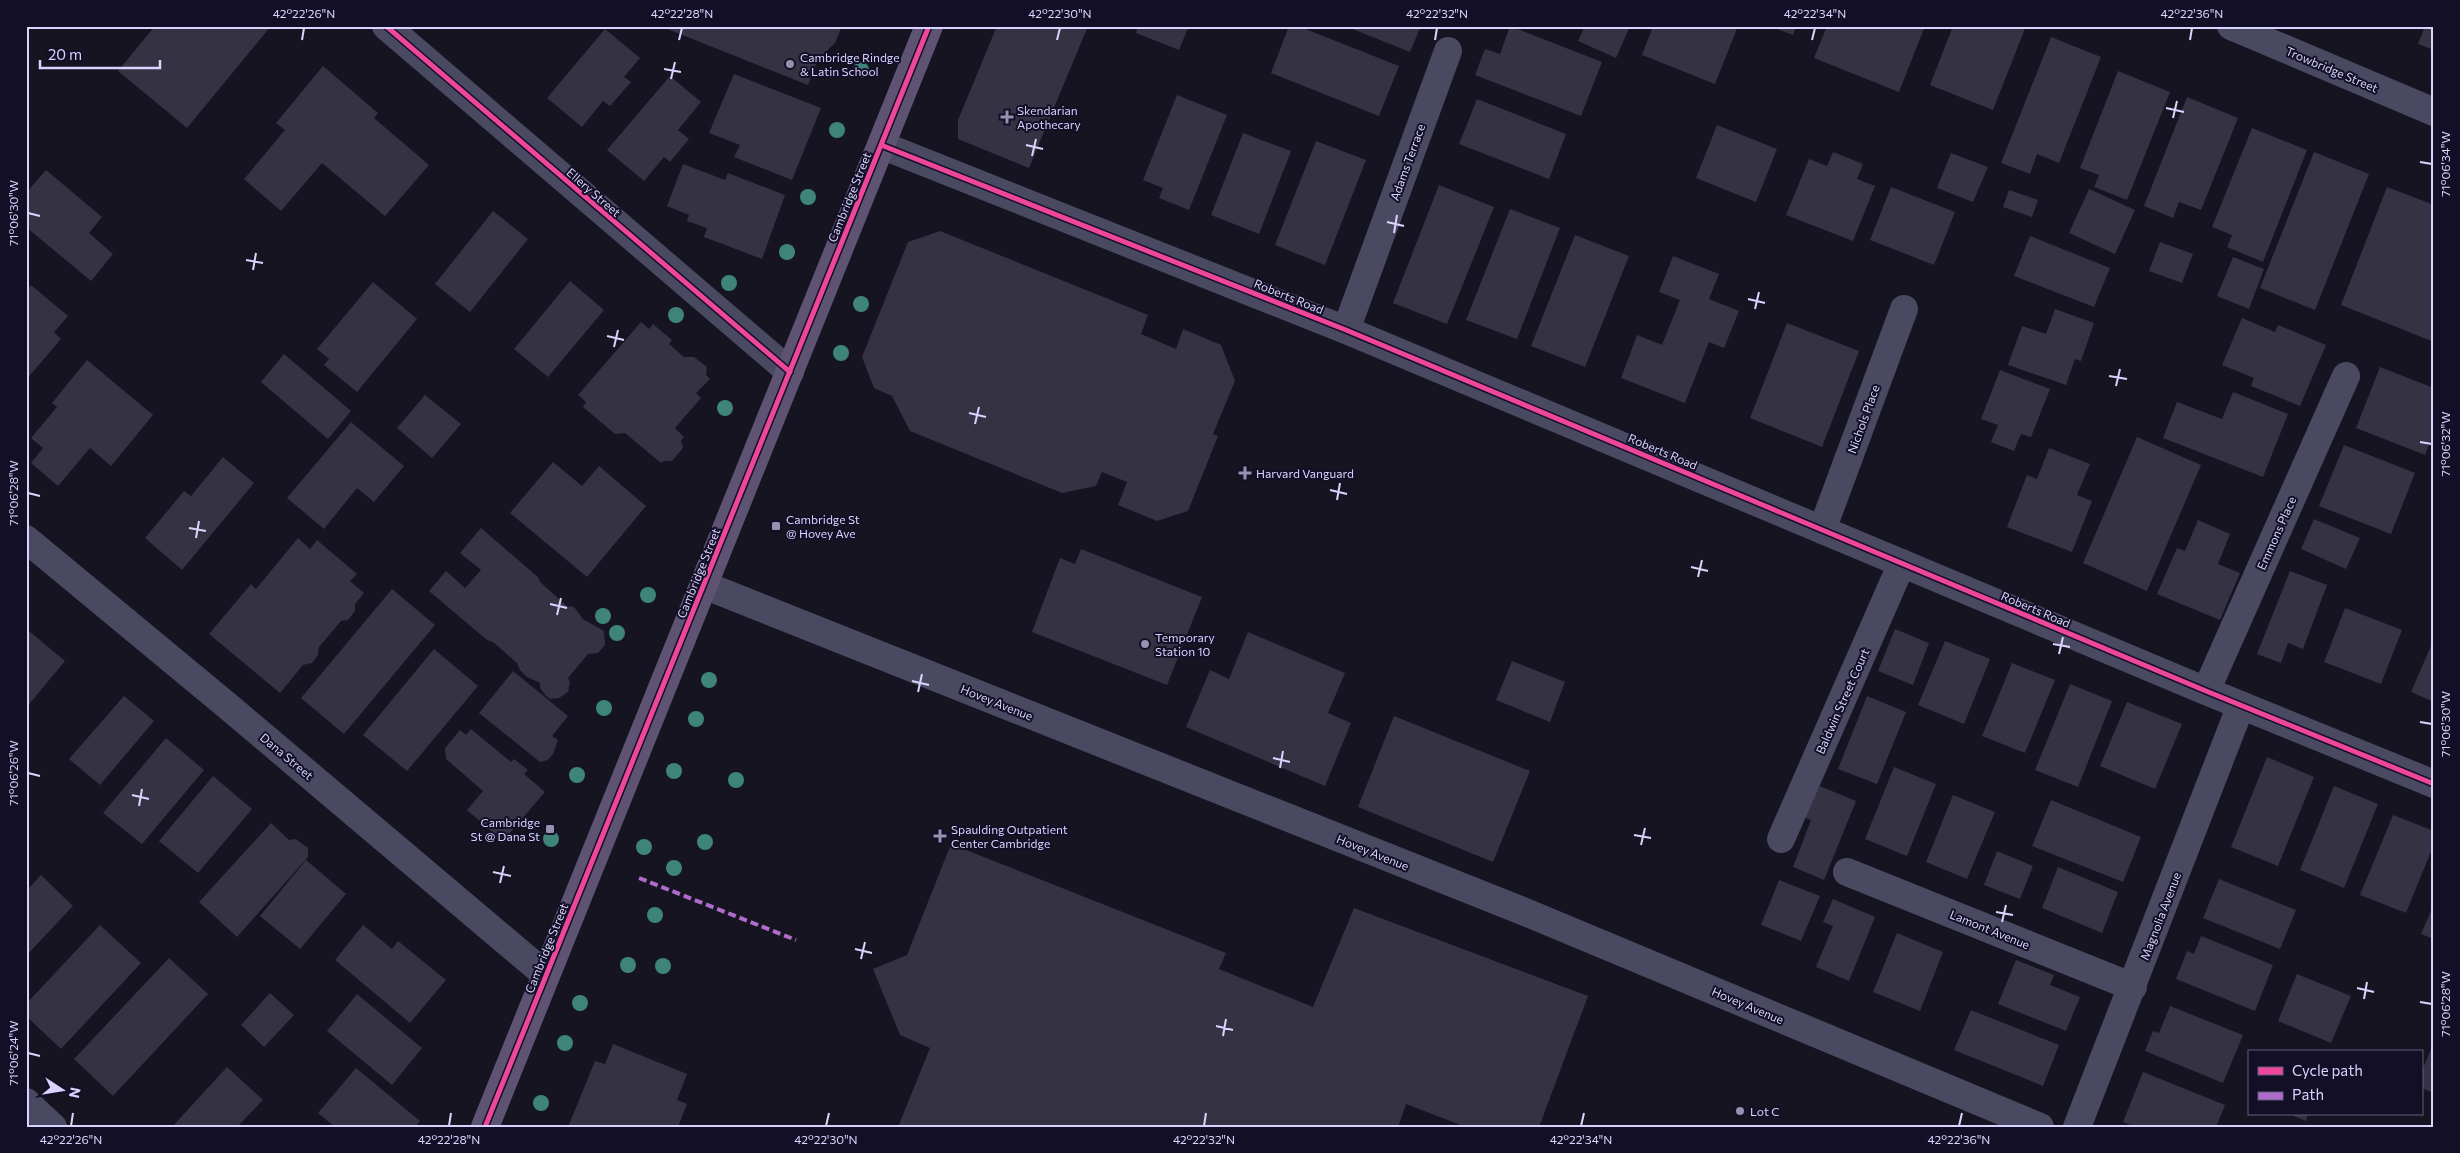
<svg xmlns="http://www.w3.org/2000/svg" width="2460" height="1153" font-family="Commissioner,sans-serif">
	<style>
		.building { fill: #343243 }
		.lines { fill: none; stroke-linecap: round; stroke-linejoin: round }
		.minor { stroke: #4a4962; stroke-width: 28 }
		.major { stroke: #5e5373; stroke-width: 28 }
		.quiet { stroke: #b06ccc; stroke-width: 4; stroke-dasharray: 8 4; stroke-linecap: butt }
		.cycleway-casing { stroke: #130f26; stroke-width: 8 }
		.cycleway { stroke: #ed469a; stroke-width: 5 }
		.tree { fill: #3e8478 }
		.ticks { fill: none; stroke: #d9d4ff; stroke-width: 2 }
		.poi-dot { fill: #9591b1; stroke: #130f26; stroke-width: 2 }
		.labels { text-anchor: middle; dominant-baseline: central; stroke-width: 4; stroke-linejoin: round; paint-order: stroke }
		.poi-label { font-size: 12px; fill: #d9d4ff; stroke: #130f26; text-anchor: start }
		.street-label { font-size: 12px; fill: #d9d4ff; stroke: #130f26 }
		.neatline { fill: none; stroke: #d9d4ff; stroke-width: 2 }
		.ticks-label { font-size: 12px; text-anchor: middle; fill: #d9d4ff }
	</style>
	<rect width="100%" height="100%" fill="#161421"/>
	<path class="building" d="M155,26H271L187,128L118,71Z
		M660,26H842L835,43L818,59L808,85Z
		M997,26H1088L1029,168L958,139V120Z
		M1138,26H1189L1179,50L1136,33Z
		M1289,26H1298L1399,66L1379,116L1271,73Z
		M1345,26H1421L1410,52Z
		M1510,26L1602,62L1581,116L1475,75L1485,49L1500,54Z
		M1585,26H1630L1616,58L1578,41Z
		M1653,26H1738L1715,84L1642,55Z
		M1770,26H1796L1793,35Z
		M1827,26H1925L1899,92L1814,58Z
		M1953,26H2026L1993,110L1930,85Z
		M2425,26H2434V50L2418,44Z
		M605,29L640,58L624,77L631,82L610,106L603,101L582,127L547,98Z
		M2051,37L2101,57L2059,163L2037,154L2030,174L2001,163Z
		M323,66L378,113L374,118L429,165L385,216L322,163L281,211L244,179L285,130L276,123Z
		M2118,71L2170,92L2127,200L2094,187L2099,175L2080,168Z
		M734,74L821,108L792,180L734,157L740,145L709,133Z
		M670,76L701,102L678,130L689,139L670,162L664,157L644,181L607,150Z
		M1177,95L1227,115L1189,210L1159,198L1163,188L1143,180Z
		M2187,97L2238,118L2201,210L2179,202L2173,218L2144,206Z
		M1477,99L1566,134L1549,179L1459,144Z
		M1717,125L1777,149L1756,202L1696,178Z
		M2252,128L2307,150L2263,262L2227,247L2232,235L2212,227Z
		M1243,133L1291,151L1259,234L1211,215Z
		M1316,141L1366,160L1325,265L1275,245Z
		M1833,152L1863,164L1857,179L1875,186L1853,241L1786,215L1809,159L1827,166Z
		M2314,152L2369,174L2315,310L2260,288Z
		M1951,153L1988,167L1973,202L1937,188Z
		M683,164L725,180L728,173L785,195L762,259L704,237L707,228L687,221L689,215L667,206Z
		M46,170L102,217L89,233L113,254L91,281L26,227V193Z
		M1439,185L1494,207L1447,324L1393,303Z
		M1891,187L1955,212L1934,265L1870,240Z
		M2387,187L2434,205V342L2341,305Z
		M2089,189L2135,210L2115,254L2069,233Z
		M2009,190L2038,200L2032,217L2003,207Z
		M1510,209L1560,228L1517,339L1466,320Z
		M493,211L528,239L470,312L435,284Z
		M940,231L1148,315L1141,334L1176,349L1183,329L1221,345L1235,381L1213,434L1218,436L1188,511L1157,521L1118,505L1127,482L1102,472L1096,486L1062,493L910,431L892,396L874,388L862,357L908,242Z
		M1575,235L1629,256L1585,367L1531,346Z
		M2030,236L2110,268L2094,307L2014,276Z
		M2160,242L2193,254L2182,283L2149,271Z
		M1673,256L1719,274L1709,299L1739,311L1724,348L1709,342L1685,403L1621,378L1637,335L1662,345L1680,300L1659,292Z
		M2233,257L2264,269L2249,309L2217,296Z
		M570,281L604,310L548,377L514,349Z
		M373,282L417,319L357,392L324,365L329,359L317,349Z
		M31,285L68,316L54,332L61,339L26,380V291Z
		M2055,309L2094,323L2081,361L2075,359L2066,385L2008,365L2022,326L2046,334Z
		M2242,318L2275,332L2278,325L2326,345L2300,406L2251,386L2254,378L2222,365Z
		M641,322L649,329L653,324L672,340L669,344L684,357H694L707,367L706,375L710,379L696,393L701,398L675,428L684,437L681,440L683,448L672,461H664L661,463L625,433L615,434L583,407L586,402L578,395Z
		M1787,323L1859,351L1822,447L1750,418Z
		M284,354L351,411L328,439L261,382Z
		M87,360L153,415L111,466L90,448L58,486L31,463L43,448L31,438L57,407L52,403Z
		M2380,367L2434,388V442L2431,440L2425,455L2356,428Z
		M2000,370L2050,389L2031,437L2021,434L2014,451L1991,442L1998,425L1981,419Z
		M2233,392L2288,414L2263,477L2163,438L2177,402L2222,419Z
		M425,395L461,424L432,458L397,428Z
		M351,422L404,466L374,502L357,488L324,529L287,498Z
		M2137,437L2201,465L2147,591L2083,563Z
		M2344,445L2415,473L2391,534L2319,506Z
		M2049,448L2090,464L2077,495L2092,501L2072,552L2007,527L2027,475L2037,479Z
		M223,457L254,483L182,570L145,538L184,491L191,496Z
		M553,462L582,486L599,466L646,506L587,577L510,513Z
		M2314,519L2360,538L2346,569L2301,549Z
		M2198,520L2230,534L2218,564L2240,573L2220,620L2157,594L2177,548L2185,551Z
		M481,528L538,577L540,582L567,606L574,607L583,619L604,631L605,645L598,653L588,654L568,678L570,682L568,692L559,698L550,699L546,696L540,688V683L527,677L520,670L517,663L493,642L487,640L429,591L446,571L465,588L481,570L460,553Z
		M298,538L310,549L317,540L357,574L350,581L364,593L355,604V611L348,620L341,621L319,647L318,655L312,663L303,665L280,693L209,634L251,584L256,589Z
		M1081,549L1202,597L1167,685L1032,632L1060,558L1075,564Z
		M2290,571L2327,585L2303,649L2288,643L2281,663L2257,654Z
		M392,589L435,625L344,734L301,698Z
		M2345,608L2402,630L2381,684L2324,662Z
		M1895,629L1929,643L1913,685L1878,671Z
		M29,631L65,661L26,708V634Z
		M1248,632L1345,673L1328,713L1351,723L1325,786L1186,727L1210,670L1229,679Z
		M2434,639V702L2411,692Z
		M1945,641L1990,659L1964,724L1918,705Z
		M434,649L478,686L407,771L363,735Z
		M1512,661L1565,682L1550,722L1496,700Z
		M2012,663L2055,680L2025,753L1982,736Z
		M513,671L568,716L552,736L558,740L553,754L548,760L540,762L479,713Z
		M2070,684L2112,701L2078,787L2035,770Z
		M124,696L154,721L100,785L69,759Z
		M1867,696L1906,712L1877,784L1838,769Z
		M2127,702L2182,724L2155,789L2100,766Z
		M1394,716L1530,771L1493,862L1358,807Z
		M471,729L511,762L514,759L528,770L524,774L545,792L503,841L467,810L483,791L446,759L445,748L460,730L466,735Z
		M166,738L204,770L142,844L103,813Z
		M2267,757L2314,777L2278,866L2231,847Z
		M1894,767L1936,784L1907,856L1865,839Z
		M213,776L252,809L198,873L159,841Z
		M1805,780L1856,801L1824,880L1793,867L1811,820L1792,813Z
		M2334,786L2378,804L2344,888L2300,870Z
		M1953,795L1995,812L1967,879L1926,862Z
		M2051,800L2141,837L2123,882L2032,846Z
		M2393,815L2434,831V844L2406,913L2360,895Z
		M271,823L289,840L296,839L308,848V857L237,937L199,902Z
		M951,844L1226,953L1219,969L1313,1007L1354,908L1588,996L1539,1127H1466L1406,1104L1398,1127H898L930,1048L900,1035L873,969L907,955Z
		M1997,851L2033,866L2020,899L1984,885Z
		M306,860L346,894L300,949L260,916Z
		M2058,867L2118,892L2102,933L2042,908Z
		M41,875L73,906L26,956V891Z
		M2219,879L2296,910L2280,949L2203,918Z
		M1779,880L1820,896L1801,941L1761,925Z
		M1833,899L1875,917L1849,981L1816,967L1833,926L1823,922Z
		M2434,904V939L2421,934Z
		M100,925L141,963L61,1049L26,1016V1004Z
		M363,925L392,949L398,941L446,980L410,1023L335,960Z
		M1897,933L1943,952L1920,1011L1873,992Z
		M2201,936L2273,965L2255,1011L2176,979L2187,951L2194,954Z
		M169,958L208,994L113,1096L74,1059Z
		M2016,960L2054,975L2050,985L2080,997L2066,1031L1998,1004Z
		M2297,974L2351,996L2331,1043L2278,1021Z
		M270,993L294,1015L264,1047L241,1025Z
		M357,994L422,1048L392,1085L327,1031Z
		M2170,1006L2243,1035L2223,1083L2145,1051L2153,1031L2159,1033Z
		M1971,1010L2059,1045L2043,1086L1954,1050Z
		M2434,1042V1093L2421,1088V1073Z
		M613,1044L687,1074L677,1100L687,1104L678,1127H568L595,1061L605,1064Z
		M227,1067L263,1100L237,1127H172Z
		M356,1068L420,1121L415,1127H335L318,1113Z
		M2143,1072L2225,1105L2216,1127H2135L2123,1122Z
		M2289,1114H2308L2306,1121Z"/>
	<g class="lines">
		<path class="minor" d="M386,26L790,372
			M2231,26L2434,112
			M881,145L1346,330L2206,691L2434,784
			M1346,330L1448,51
			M1822,530L1904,309
			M26,539L230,708L546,975
			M704,585L1530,914L2040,1127
			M2206,691L2346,376
			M1781,839L1902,563
			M1847,872L2133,987
			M26,1102L53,1127
			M2077,1127L2241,705"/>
		<path class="major" d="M485,1127L929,26"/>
		<path class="quiet" d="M639,878L796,940"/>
		<g class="cycleway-casing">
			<path id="cycleway" d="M386,26L790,372
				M881,145L1346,330L2206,691L2434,784
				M485,1127L929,26"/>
		</g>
		<use href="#cycleway" class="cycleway"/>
	</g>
	<g class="tree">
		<circle cx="861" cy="70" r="8"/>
		<circle cx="837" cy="130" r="8"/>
		<circle cx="808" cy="197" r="8"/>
		<circle cx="787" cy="252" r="8"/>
		<circle cx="729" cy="283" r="8"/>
		<circle cx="861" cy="304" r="8"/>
		<circle cx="676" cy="315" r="8"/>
		<circle cx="841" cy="353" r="8"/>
		<circle cx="725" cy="408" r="8"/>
		<circle cx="648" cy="595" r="8"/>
		<circle cx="603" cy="616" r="8"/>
		<circle cx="617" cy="633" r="8"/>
		<circle cx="709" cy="680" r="8"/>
		<circle cx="604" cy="708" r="8"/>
		<circle cx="696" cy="719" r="8"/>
		<circle cx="674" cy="771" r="8"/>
		<circle cx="577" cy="775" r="8"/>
		<circle cx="736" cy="780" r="8"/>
		<circle cx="551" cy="839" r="8"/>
		<circle cx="705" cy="842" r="8"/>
		<circle cx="644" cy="847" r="8"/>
		<circle cx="674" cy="868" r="8"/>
		<circle cx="655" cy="915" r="8"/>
		<circle cx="628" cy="965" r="8"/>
		<circle cx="663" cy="966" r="8"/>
		<circle cx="580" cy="1003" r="8"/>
		<circle cx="565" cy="1043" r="8"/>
		<circle cx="541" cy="1103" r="8"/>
	</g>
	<path class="ticks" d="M302,40L304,28M679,40L682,28M1057,40L1060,28M1435,40L1437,28M1812,40L1815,28M2190,40L2192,28M664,69L681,72M671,79L675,62M2166,108L2184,112M2173,118L2177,101M1026,145L1043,149M1032,156L1036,139M2420,162L2432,164M28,213L40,216M1387,222L1404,226M1394,233L1397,215M246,260L263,263M253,270L256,253M1748,299L1765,303M1755,309L1759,292M607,336L624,340M614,347L618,330M2109,376L2127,379M2116,386L2120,369M969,413L986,417M975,424L979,407M2420,442L2432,444M1330,490L1347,494M28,493L40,496M1337,500L1340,483M189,528L206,531M196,538L199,521M1691,567L1708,571M1698,577L1702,560M550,604L567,608M557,615L561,598M2053,644L2070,647M2059,654L2063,637M912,681L929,685M918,692L922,674M2420,722L2432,724M1273,758L1290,762M1280,768L1283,751M28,773L40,776M132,795L149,799M139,806L142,789M1634,835L1651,838M1641,845L1645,828M493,872L511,876M500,883L504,866M1996,912L2013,915M2002,922L2006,905M855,949L872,953M861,959L865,942M2357,988L2374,992M2364,999L2367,982M2420,1002L2432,1004M1216,1026L1233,1030M1223,1036L1226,1019M28,1053L40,1056M71,1126L73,1113M449,1126L451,1113M826,1126L829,1113M1204,1126L1206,1113M1581,1126L1584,1113M1959,1126L1962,1113"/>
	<g class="poi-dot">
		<circle cx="790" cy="64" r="5"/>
		<path d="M1004.5 109.5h5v5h5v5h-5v5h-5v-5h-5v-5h5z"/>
		<path d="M1242.5 465.5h5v5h5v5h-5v5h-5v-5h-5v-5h5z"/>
		<rect x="771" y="521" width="10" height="10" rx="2.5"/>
		<circle cx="1145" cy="644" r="5"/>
		<rect x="545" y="824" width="10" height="10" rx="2.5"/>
		<path d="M937.5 828.5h5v5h5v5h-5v5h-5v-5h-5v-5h5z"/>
		<circle cx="1740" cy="1111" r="5"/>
	</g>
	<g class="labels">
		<g class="poi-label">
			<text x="800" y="57">Cambridge Rindge<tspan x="800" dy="14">&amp; Latin School</tspan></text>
			<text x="1017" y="110">Skendarian<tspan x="1017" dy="14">Apothecary</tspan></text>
			<text x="1256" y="473">Harvard Vanguard</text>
			<text x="786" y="519">Cambridge St<tspan x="786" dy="14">@ Hovey Ave</tspan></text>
			<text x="1155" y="637">Temporary<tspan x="1155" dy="14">Station 10</tspan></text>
			<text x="540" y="822" text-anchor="end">Cambridge<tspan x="540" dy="14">St @ Dana St</tspan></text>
			<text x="951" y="829">Spaulding Outpatient<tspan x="951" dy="14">Center Cambridge</tspan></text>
			<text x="1750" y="1111">Lot C</text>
		</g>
		<g class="street-label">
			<text transform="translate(2332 69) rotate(23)">Trowbridge Street</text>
			<text transform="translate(1407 162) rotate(-70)">Adams Terrace</text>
			<text transform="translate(594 192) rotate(41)">Ellery Street</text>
			<text transform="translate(849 197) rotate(-68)">Cambridge Street</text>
			<text transform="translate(1289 296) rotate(22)">Roberts Road</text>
			<text transform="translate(1863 419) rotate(-70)">Nichols Place</text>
			<text transform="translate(1663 451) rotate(23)">Roberts Road</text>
			<text transform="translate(2276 533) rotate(-66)">Emmons Place</text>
			<text transform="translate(698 573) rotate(-68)">Cambridge Street</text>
			<text transform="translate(2036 609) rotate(23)">Roberts Road</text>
			<text transform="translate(1842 701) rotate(-66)">Baldwin Street Court</text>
			<text transform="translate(997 702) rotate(22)">Hovey Avenue</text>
			<text transform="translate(287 756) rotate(40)">Dana Street</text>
			<text transform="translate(1373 852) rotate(22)">Hovey Avenue</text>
			<text transform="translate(2160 916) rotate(-69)">Magnolia Avenue</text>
			<text transform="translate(1990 929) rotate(22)">Lamont Avenue</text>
			<text transform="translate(546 948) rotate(-68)">Cambridge Street</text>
			<text transform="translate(1748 1005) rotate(23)">Hovey Avenue</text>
		</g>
	</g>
	<rect width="2460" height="1153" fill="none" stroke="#130f26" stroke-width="55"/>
	<rect x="2248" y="1050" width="175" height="65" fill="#130f26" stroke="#625e7d"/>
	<rect x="2258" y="1067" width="25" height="8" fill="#ed469a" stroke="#625e7d"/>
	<text x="2292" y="1076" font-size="15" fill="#d9d4ff">Cycle path</text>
	<rect x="2258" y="1092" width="25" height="8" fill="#b06ccc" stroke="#625e7d"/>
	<text x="2292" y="1100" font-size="15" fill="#d9d4ff">Path</text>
	<g transform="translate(62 1090) rotate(102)" stroke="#130f26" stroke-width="4" paint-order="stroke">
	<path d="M0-4L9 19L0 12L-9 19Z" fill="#d9d4ff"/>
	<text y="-8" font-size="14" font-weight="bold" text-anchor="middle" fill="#d9d4ff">N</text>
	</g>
	<path d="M40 60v8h120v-8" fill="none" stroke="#d9d4ff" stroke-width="2.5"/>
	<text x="48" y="60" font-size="15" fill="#d9d4ff" stroke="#130f26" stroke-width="4" paint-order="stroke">20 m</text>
	<rect x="28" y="28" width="2404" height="1098" class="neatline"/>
	<g class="ticks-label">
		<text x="304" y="18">42°22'26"N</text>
		<text x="682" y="18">42°22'28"N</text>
		<text x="1060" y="18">42°22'30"N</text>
		<text x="1437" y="18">42°22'32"N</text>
		<text x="1815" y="18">42°22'34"N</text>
		<text x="2192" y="18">42°22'36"N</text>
		<text transform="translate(2446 164) rotate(-90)" y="4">71°06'34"W</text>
		<text transform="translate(14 213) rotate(-90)" y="4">71°06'30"W</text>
		<text transform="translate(2446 444) rotate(-90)" y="4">71°06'32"W</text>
		<text transform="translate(14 493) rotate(-90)" y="4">71°06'28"W</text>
		<text transform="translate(2446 724) rotate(-90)" y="4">71°06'30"W</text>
		<text transform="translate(14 773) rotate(-90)" y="4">71°06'26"W</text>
		<text transform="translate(2446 1004) rotate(-90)" y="4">71°06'28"W</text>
		<text transform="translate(14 1053) rotate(-90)" y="4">71°06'24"W</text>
		<text x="71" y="1144">42°22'26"N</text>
		<text x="449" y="1144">42°22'28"N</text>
		<text x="826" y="1144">42°22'30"N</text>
		<text x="1204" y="1144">42°22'32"N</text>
		<text x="1581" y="1144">42°22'34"N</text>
		<text x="1959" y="1144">42°22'36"N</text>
	</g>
</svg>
